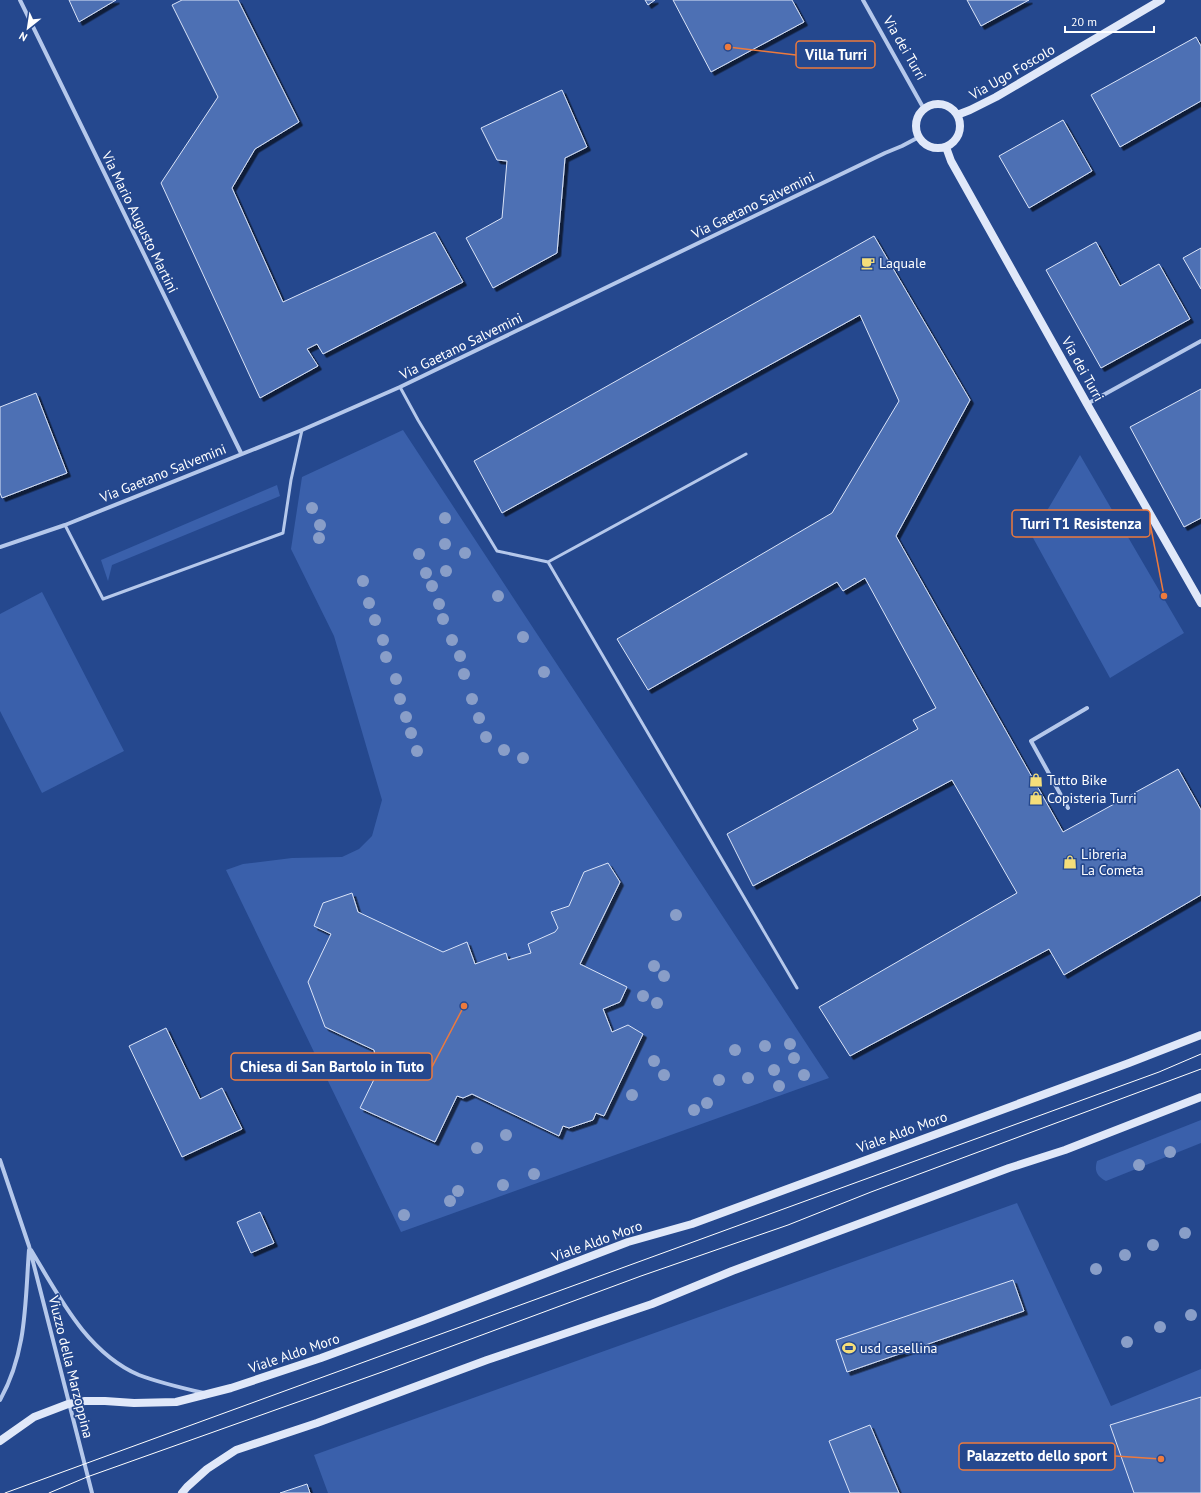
<svg xmlns="http://www.w3.org/2000/svg" width="1201" height="1493" font-family="'PT Sans',sans-serif">
	<style>
		.green { fill: #3a60ab }
		.building { fill: #4e70b4; stroke: #dae4f8; filter: url(#shadow) }
		.lines { fill: none; stroke-linecap: round; stroke-linejoin: round }
		.lane { stroke: #b5c8eb; stroke-width: 3 }
		.street { stroke: #b5c8eb; stroke-width: 4 }
		.secondary { stroke: #e0e8f9; stroke-width: 8 }
		.tram { stroke: #fff; stroke-width: 1 }
		.tree { fill: #899ec8 }
		.labels { text-anchor: middle; dominant-baseline: central; stroke-width: 3.5; stroke-linejoin: round; paint-order: stroke }
		.street-label { font-size: 14px; fill: #fff; stroke: #25488e }
		.poi-label { font-size: 14px; fill: #fff; stroke: #25488e; text-anchor: start }
		.leader { fill: none; stroke: #ed7a3d; stroke-width: 1.5 }
		.callout-dot { fill: #ed7a3d; stroke: #25488e; stroke-width: 1.5 }
		.callout { fill: #25488e; stroke: #ed7a3d; stroke-width: 1.5 }
		.callout-label { font-size: 15px; text-anchor: middle; font-weight: bold; fill: #fff }
	</style>
	<defs>
		<filter id="shadow"><feDropShadow dx="3.5" dy="3.5" stdDeviation="0" flood-color="#0009"/></filter>
	</defs>
	<rect width="100%" height="100%" fill="#25488e"/>
	<path class="green" d="M403,430L829,1078L401,1232L226,870L243,864L292,858L342,857L359,849L372,836L382,800L334,636L291,549L302,477Z
		M1080,455L1184,633L1110,678L1032,536Z
		M277,485L280,496L112,565L108,581L101,560Z
		M42,592L124,751L42,793L0,711V614Z
		M1201,1120V1143L1106,1181C1097,1176 1094,1171 1097,1161Z
		M1017,1203L1111,1406L1201,1369V1493H328L314,1455Z"/>
	<path class="building" d="M69,0H116L79,22Z
		M182,0H238L299,122L255,149L232,188L283,302L435,232L463,282L323,354L317,344L307,349L318,366L260,398L161,183L218,97L172,5Z
		M645,0H655L648,5Z
		M673,0H792L804,22L711,72Z
		M967,0H1029L981,26Z
		M1196,37L1201,46V101L1120,147L1091,95Z
		M562,90L587,147L565,158L557,253L493,288L466,238L502,218L507,161L497,160L481,128Z
		M1063,120L1092,171L1029,208L999,156Z
		M874,236L970,400L896,536L1063,832L1178,769L1201,810V895L1064,975L1049,949L850,1056L819,1007L1017,893L952,780L753,886L727,834L918,729L913,720L936,708L865,578L843,591L837,582L648,690L617,639L832,513L899,401L860,315L502,513L474,461Z
		M1096,242L1120,286L1159,264L1190,319L1101,368L1046,270Z
		M1201,248V289L1183,258Z
		M1201,389V518L1184,527L1130,427Z
		M36,393L67,473L2,498L0,493V407Z
		M608,863L620,882L580,964L627,987L620,1002L603,1009L612,1032L628,1025L643,1034L604,1116L596,1113L593,1120L569,1128L563,1126L559,1136L472,1094L463,1098L457,1096L435,1142L360,1108L382,1063L376,1059L374,1050L325,1027L308,982L331,934L314,926L323,903L352,893L358,912L443,952L467,942L475,964L506,953L508,960L531,953L528,944L555,932L558,928L551,912L569,906L584,872Z
		M166,1028L200,1099L222,1088L242,1129L182,1157L129,1046Z
		M260,1212L274,1243L251,1253L237,1222Z
		M1013,1280L1024,1311L847,1372L836,1340Z
		M1201,1397V1493H1134L1110,1425Z
		M870,1425L899,1493H850L829,1441Z
		M307,1484L310,1493H280Z"/>
	<g class="lines">
		<path class="lane" d="M400,387L418,420L497,551L548,562L746,454
			M65,525L103,599L283,533L291,480L302,430
			M548,562L797,988"/>
		<path class="street" d="M20,0L241,453
			M863,0L924,109
			M1087,404L1201,341
			M0,547L65,525L302,430L400,387L885,153L902,146L919,137
			M1068,808L1031,741L1087,708
			M0,1160L29,1246L92,1493
			M31,1250C59,1296 86,1352 139,1375C160,1383 182,1388 204,1393
			M0,1400C27,1352 25,1303 29,1250"/>
		<path class="secondary" d="M916 126a22 22 0 1 1 44 0a22 22 0 1 1-44 0Z
			M957,115L970,110L996,97L1161,0
			M946,147L951,161L1087,404L1201,603
			M0,1441L34,1417L68,1404L85,1401H105L134,1403L176,1402L231,1388L321,1358L424,1320L628,1242L692,1224L1129,1063L1201,1035
			M182,1493L187,1487L207,1469L236,1450L317,1423L487,1360L652,1304L732,1271L1009,1168L1065,1150L1201,1097"/>
		<path class="tram" d="M5,1493L1159,1072L1201,1054
			M49,1493L87,1477L382,1372L641,1276L788,1225L871,1192L1201,1069"/>
	</g>
	<g class="tree">
		<circle cx="312" cy="508" r="6"/>
		<circle cx="445" cy="518" r="6"/>
		<circle cx="320" cy="525" r="6"/>
		<circle cx="319" cy="538" r="6"/>
		<circle cx="445" cy="544" r="6"/>
		<circle cx="465" cy="553" r="6"/>
		<circle cx="419" cy="554" r="6"/>
		<circle cx="446" cy="571" r="6"/>
		<circle cx="426" cy="573" r="6"/>
		<circle cx="363" cy="581" r="6"/>
		<circle cx="432" cy="586" r="6"/>
		<circle cx="498" cy="596" r="6"/>
		<circle cx="369" cy="603" r="6"/>
		<circle cx="439" cy="604" r="6"/>
		<circle cx="443" cy="619" r="6"/>
		<circle cx="375" cy="620" r="6"/>
		<circle cx="523" cy="637" r="6"/>
		<circle cx="383" cy="640" r="6"/>
		<circle cx="452" cy="640" r="6"/>
		<circle cx="460" cy="656" r="6"/>
		<circle cx="386" cy="657" r="6"/>
		<circle cx="544" cy="672" r="6"/>
		<circle cx="464" cy="674" r="6"/>
		<circle cx="396" cy="679" r="6"/>
		<circle cx="400" cy="699" r="6"/>
		<circle cx="472" cy="699" r="6"/>
		<circle cx="406" cy="717" r="6"/>
		<circle cx="479" cy="718" r="6"/>
		<circle cx="411" cy="733" r="6"/>
		<circle cx="486" cy="737" r="6"/>
		<circle cx="504" cy="750" r="6"/>
		<circle cx="417" cy="751" r="6"/>
		<circle cx="523" cy="758" r="6"/>
		<circle cx="676" cy="915" r="6"/>
		<circle cx="654" cy="966" r="6"/>
		<circle cx="664" cy="976" r="6"/>
		<circle cx="643" cy="996" r="6"/>
		<circle cx="657" cy="1003" r="6"/>
		<circle cx="790" cy="1044" r="6"/>
		<circle cx="765" cy="1046" r="6"/>
		<circle cx="735" cy="1050" r="6"/>
		<circle cx="794" cy="1058" r="6"/>
		<circle cx="654" cy="1061" r="6"/>
		<circle cx="774" cy="1070" r="6"/>
		<circle cx="664" cy="1075" r="6"/>
		<circle cx="804" cy="1075" r="6"/>
		<circle cx="748" cy="1078" r="6"/>
		<circle cx="719" cy="1080" r="6"/>
		<circle cx="779" cy="1086" r="6"/>
		<circle cx="632" cy="1095" r="6"/>
		<circle cx="707" cy="1103" r="6"/>
		<circle cx="694" cy="1110" r="6"/>
		<circle cx="506" cy="1135" r="6"/>
		<circle cx="477" cy="1148" r="6"/>
		<circle cx="1170" cy="1152" r="6"/>
		<circle cx="1139" cy="1165" r="6"/>
		<circle cx="534" cy="1174" r="6"/>
		<circle cx="503" cy="1185" r="6"/>
		<circle cx="458" cy="1191" r="6"/>
		<circle cx="450" cy="1201" r="6"/>
		<circle cx="404" cy="1215" r="6"/>
		<circle cx="1185" cy="1233" r="6"/>
		<circle cx="1153" cy="1245" r="6"/>
		<circle cx="1125" cy="1255" r="6"/>
		<circle cx="1096" cy="1269" r="6"/>
		<circle cx="1191" cy="1315" r="6"/>
		<circle cx="1160" cy="1327" r="6"/>
		<circle cx="1127" cy="1342" r="6"/>
	</g>
	<defs>
		<g id="cafe-bare" transform="scale(1.08)"><path d="M-5.5-4.5H6V0H3Q3 3.5 0 3.5H-2.5Q-5.5 3.5-5.5 0ZM3-3.2v2h1.7v-2ZM-6 4.5H4V6H-6Z" fill="#f5de7a" stroke="#25488e" stroke-width="2.5" paint-order="stroke"/></g>
		<g id="shop-bare" transform="scale(1.08)"><path d="M-5-2.5h2.3a2.7 3.5 0 0 1 5.4 0H5L5.5 6h-11ZM-1.5-2.5h3a1.5 2.3 0 0 0-3 0Z" fill="#f5de7a" stroke="#25488e" stroke-width="2.5" paint-order="stroke"/></g>
		<g id="stadium-bare" transform="scale(1.08)"><path d="M0-5a6.5 5 0 1 0 0 10a6.5 5 0 1 0 0-10ZM-3.5-1.8h7v3.6h-7Z" fill="#f5de7a" stroke="#25488e" stroke-width="2.5" paint-order="stroke"/></g>
	</defs>
	<g fill-rule="evenodd">
		<use href="#cafe-bare" x="868" y="263"/>
		<use href="#shop-bare" x="1036" y="780"/>
		<use href="#shop-bare" x="1036" y="798"/>
		<use href="#shop-bare" x="1070" y="862"/>
		<use href="#stadium-bare" x="849" y="1348"/>
	</g>
	<g class="labels">
		<g class="street-label">
			<text transform="translate(905 48) rotate(60)">Via dei Turri</text>
			<text transform="translate(1012 72) rotate(-30)">Via Ugo Foscolo</text>
			<text transform="translate(753 205) rotate(-26)">Via Gaetano Salvemini</text>
			<text transform="translate(140 222) rotate(64)">Via Mario Augusto Martini</text>
			<text transform="translate(461 346) rotate(-26)">Via Gaetano Salvemini</text>
			<text transform="translate(1083 369) rotate(61)">Via dei Turri</text>
			<text transform="translate(163 473) rotate(-22)">Via Gaetano Salvemini</text>
			<text transform="translate(902 1132) rotate(-20)">Viale Aldo Moro</text>
			<text transform="translate(597 1241) rotate(-20)">Viale Aldo Moro</text>
			<text transform="translate(294 1353) rotate(-19)">Viale Aldo Moro</text>
			<text transform="translate(71 1367) rotate(76)">Viuzzo della Marzoppina</text>
		</g>
		<g class="poi-label">
			<text x="879" y="263">Laquale</text>
			<text x="1047" y="780">Tutto Bike</text>
			<text x="1047" y="798">Copisteria Turri</text>
			<text x="1081" y="854">Libreria<tspan x="1081" dy="16">La Cometa</tspan></text>
			<text x="860" y="1348">usd casellina</text>
		</g>
	</g>
	<path class="leader" d="M728 47L796 55M1164 596L1150 523M464 1006L432 1067M1161 1459L1115 1456"/>
	<g class="callout-dot">
		<circle cx="728" cy="47" r="4"/>
		<circle cx="1164" cy="596" r="4"/>
		<circle cx="464" cy="1006" r="4"/>
		<circle cx="1161" cy="1459" r="4"/>
	</g>
	<g class="callout">
		<rect x="796" y="41" width="79" height="27" rx="4"/>
		<rect x="1012" y="510" width="138" height="27" rx="4"/>
		<rect x="231" y="1053" width="201" height="27" rx="4"/>
		<rect x="959" y="1443" width="156" height="27" rx="4"/>
	</g>
	<g class="callout-label">
		<text x="836" y="60">Villa Turri</text>
		<text x="1081" y="529">Turri T1 Resistenza</text>
		<text x="332" y="1072">Chiesa di San Bartolo in Tuto</text>
		<text x="1037" y="1461">Palazzetto dello sport</text>
	</g>
	<g transform="translate(28 28) rotate(210)" stroke="#25488e" stroke-width="3" paint-order="stroke">
	<path d="M0-3L7 15L0 10L-7 15Z" fill="#ffffff"/>
	<text y="-6" font-size="11" font-weight="bold" text-anchor="middle" fill="#ffffff">N</text>
	</g>
	<path d="M1065 26v6h89v-6" fill="none" stroke="#ffffff" stroke-width="2"/>
	<text x="1071" y="26" font-size="12" fill="#ffffff" stroke="#25488e" stroke-width="3" paint-order="stroke">20 m</text>
</svg>
